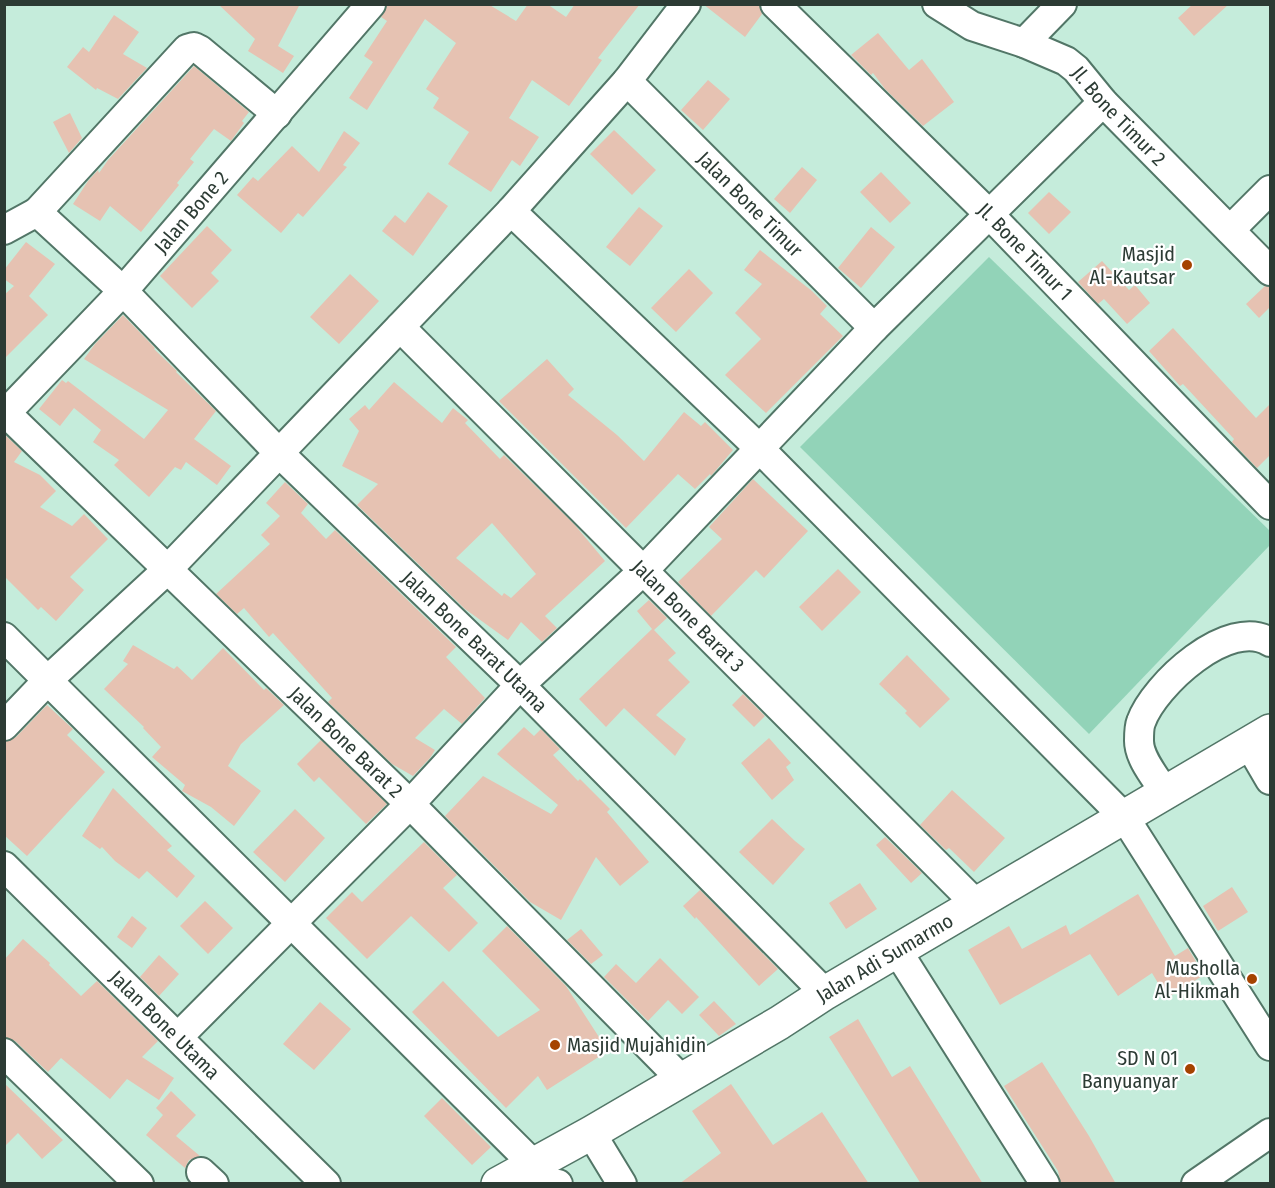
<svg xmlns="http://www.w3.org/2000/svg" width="1275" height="1188" font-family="'Fira Sans Condensed',sans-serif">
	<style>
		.green { fill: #92d3b8 }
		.building { fill: #e6c2b2; fill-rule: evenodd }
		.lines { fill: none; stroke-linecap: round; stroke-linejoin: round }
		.minor-casing { stroke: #527667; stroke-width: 32 }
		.major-casing { stroke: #527667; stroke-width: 36 }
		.minor { stroke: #fff; stroke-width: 28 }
		.major { stroke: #fff; stroke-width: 33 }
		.poi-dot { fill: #a54300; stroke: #fff; stroke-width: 2 }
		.labels { text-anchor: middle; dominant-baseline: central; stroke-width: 4.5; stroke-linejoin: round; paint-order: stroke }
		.street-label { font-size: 20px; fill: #2c3b34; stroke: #fff }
		.poi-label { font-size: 20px; fill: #2c3b34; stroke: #fff; text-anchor: end }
	</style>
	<rect width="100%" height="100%" fill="#c5ecdb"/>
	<path class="green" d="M989,257L1270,531V545L1089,734L800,447Z"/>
	<path class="building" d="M218,4H300L278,46L294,56L283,73L248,51L255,39Z
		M387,4H488L516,21L528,4H547L566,17L575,4H640L598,58L602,60L569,106L532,80L509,118L539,137L520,166L512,160L491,192L448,164L469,132L433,108L439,98L426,89L456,43L425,19L367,110L349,98L373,62L364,56L387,21L381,17Z
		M703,4H759L762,14L745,37Z
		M1193,4H1229L1194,36L1178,18Z
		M114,15L139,32L123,54L147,68L118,99L97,88L96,90L67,67L83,47L89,52Z
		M878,33L909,70L922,59L954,102L923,126L885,89L873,73L871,75L851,55Z
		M194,66L249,112L242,121L244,123L231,141L214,129L190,159L194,162L177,183L179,185L141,232L110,206L100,221L73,204L88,181L98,170L99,173L108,160Z
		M708,80L730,99L703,130L681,110Z
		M70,113L82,138L69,153L53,122Z
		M614,130L656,170L632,195L590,154Z
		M344,131L360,143L343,165L347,167L303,217L298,213L281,233L237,195L253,177L258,181L292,146L319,172Z
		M802,167L817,180L790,213L774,199Z
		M881,172L911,203L890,223L860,192Z
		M428,192L448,206L413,256L382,231L395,215L405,223Z
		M1049,192L1071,212L1049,234L1028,213Z
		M639,207L663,226L630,266L606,247Z
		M207,226L232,250L211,273L219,281L192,308L160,276Z
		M871,227L895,247L861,288L838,268Z
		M26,242L55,264L29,296L48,315L4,359V295L14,286L4,279V270Z
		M760,250L812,291L827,306L820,314L843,336L766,413L725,375L761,339L735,313L762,284L744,270Z
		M1102,261L1129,290L1135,285L1150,303L1127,324L1104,299L1098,304L1078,282Z
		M689,269L713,293L676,332L651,308Z
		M350,274L379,301L339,344L310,317Z
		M1265,286L1270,287V307L1259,318L1246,304Z
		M123,315L155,348L154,349L177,371L176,372L216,411L194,439L231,466L217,485L186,462L181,470L175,467L149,497L114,465L119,460L93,442L101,430L74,408L60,426L39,409L62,380L66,383L68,381L144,439L168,410L84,359L95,344Z
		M1173,328L1256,418L1270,404V455L1257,468L1232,442L1234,439L1183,384L1180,386L1149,351Z
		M547,359L574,389L568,395L617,435L644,461L684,412L701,426L705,422L733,450L711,476L710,474L695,489L678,474L626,528L499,401Z
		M394,382L442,423L453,408L468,420L465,423L500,459L504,455L574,524L605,561L545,616L557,628L542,642L521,622L508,640L465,609L357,505L378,484L342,466L359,431L349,419L365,405L369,410ZM492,523L536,574L511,598L504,593L502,596L456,558Z
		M4,434L22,451L14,462L40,475L56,491L40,507L72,526L84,514L108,539L70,577L84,590L56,621L41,607L38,610L4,576Z
		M753,479L808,531L764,578L756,570L711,616L678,582L722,539L709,527Z
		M285,482L308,504L301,513L326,539L335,530L456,647L446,657L485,698L462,724L444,709L415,738L435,750L430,758L413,776L392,764L328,702L332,698L273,633L269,637L244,608L237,614L216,594L270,544L261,535L280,516L266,503Z
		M838,569L861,592L822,631L799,607Z
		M649,600L667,618L654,630L676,653L668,660L690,682L656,715L686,739L675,756L624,708L606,727L579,699L652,629L637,611Z
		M133,645L174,669L177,666L192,680L223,648L264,690L266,688L284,705L241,744L228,766L261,791L234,826L211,807L182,791L185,785L152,757L161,747L143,728L144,727L104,689L128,664L123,661Z
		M907,655L950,699L920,728L905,713L907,711L879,684Z
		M743,694L765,716L754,727L732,705Z
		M47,705L73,729L67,735L105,772L27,856L4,835V742L16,737Z
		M524,727L534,736L541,729L560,749L553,755L578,781L580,779L610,809L607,812L649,862L620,886L596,857L561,920L530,902L445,816L483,776L551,814L558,805L497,754Z
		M769,738L791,763L786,767L794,780L772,800L741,763Z
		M321,740L387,804L366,824L319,777L314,782L297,764Z
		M113,788L172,846L167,850L195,876L177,898L147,871L139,879L115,861L102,847L100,849L82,836Z
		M952,790L1005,838L974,872L949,848L946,850L920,825Z
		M295,809L325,838L285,882L253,852Z
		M772,819L795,841L805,849L773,885L739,852Z
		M885,837L922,873L911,883L876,845Z
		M424,842L457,875L443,888L478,923L449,952L411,916L367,959L326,918L352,892L362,902Z
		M860,883L877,909L846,929L829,903Z
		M1232,887L1248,912L1218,931L1203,906Z
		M700,890L778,969L759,986L696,917L695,919L683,906Z
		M1138,894L1175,956L1188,948L1204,975L1167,998L1152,973L1118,996L1090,954L1000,1005L968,950L1009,926L1022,949L1066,925L1070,935Z
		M205,901L233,928L208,954L180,926Z
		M132,916L147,928L132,948L117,937Z
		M507,926L566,986L608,1051L547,1090L538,1076L506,1108L412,1012L443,981L498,1037L540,1010L482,951Z
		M581,929L603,955L591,964L567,940Z
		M23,939L50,963L49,965L81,996L97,981L158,1041L142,1057L174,1078L159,1100L127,1079L110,1099L61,1058L48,1072L15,1041L4,1037V960Z
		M159,955L179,974L159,996L140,977Z
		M660,958L699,997L682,1014L668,1000L648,1021L604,977L616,964L636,983Z
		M714,1001L736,1024L719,1036L699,1015Z
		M320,1002L351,1029L314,1070L283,1044Z
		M858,1019L892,1077L910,1066L983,1184H921L829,1037Z
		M1042,1062L1089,1136L1116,1184H1061L1058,1171L1004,1086Z
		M4,1083L63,1140L42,1159L18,1133L4,1147Z
		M731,1084L773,1145L822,1112L869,1184H679L721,1153L692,1111Z
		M171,1091L196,1115L176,1136L200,1156L189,1160L185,1168L146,1135L163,1115L156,1108Z
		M442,1098L491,1147L472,1165L424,1116Z"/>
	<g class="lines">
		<g class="minor-casing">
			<g id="minor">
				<path id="s1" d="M775,4L988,213L1270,505"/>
				<path id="s2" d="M937,4L972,26L1024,43L1066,61L1076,69L1103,102L1270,271"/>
				<path d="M1024,43L1062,4"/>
				<path id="s3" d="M627,81L874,328"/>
				<path d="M511,211L759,448L1125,818L1270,1046"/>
				<path d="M37,212L187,49L194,47L200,50L277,114"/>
				<path id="s4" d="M4,230L37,212L123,291L278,452L520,685L825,993"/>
				<path d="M1230,230L1270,190"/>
				<path id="s5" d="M400,327L977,905"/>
				<path id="s6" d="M4,411L410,804L681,1079"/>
				<path id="s7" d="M4,415L123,291L371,4"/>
				<path d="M4,637L534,1165"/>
				<path d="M4,726L49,679L168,569L511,211L627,81L686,4"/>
				<path d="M1249,744L1270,780"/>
				<path d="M1166,794C1157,779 1139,759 1139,741C1139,735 1139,727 1141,722C1154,685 1229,616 1270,642"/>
				<path id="s8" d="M4,866L326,1184"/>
				<path d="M898,952L1045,1184"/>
				<path d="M178,1037L410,804L520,685L644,570L874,328L1103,102"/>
				<path d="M4,1053L139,1184"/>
				<path d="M591,1133L622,1184"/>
				<path d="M201,1172L214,1184"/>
				<path d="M515,1184L542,1181L558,1184"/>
				<path d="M1196,1184L1270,1133"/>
			</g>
		</g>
		<g class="major-casing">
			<g id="major">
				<path id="s9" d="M498,1184L591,1133L779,1023L825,993L1270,731"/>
			</g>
		</g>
		<use href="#minor" class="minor"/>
		<use href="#major" class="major"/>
	</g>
	<g class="poi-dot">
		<circle cx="1187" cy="265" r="6"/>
		<circle cx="1252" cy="979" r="6"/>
		<circle cx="555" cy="1045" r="6"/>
		<circle cx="1190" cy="1069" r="6"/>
	</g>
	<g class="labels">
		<g class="street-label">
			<text stroke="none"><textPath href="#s2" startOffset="218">Jl. Bone Timur 2</textPath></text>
			<text stroke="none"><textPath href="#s3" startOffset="174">Jalan Bone Timur</textPath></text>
			<text stroke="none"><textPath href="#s7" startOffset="276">Jalan Bone 2</textPath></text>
			<text stroke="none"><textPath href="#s1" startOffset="352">Jl. Bone Timur 1</textPath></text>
			<text stroke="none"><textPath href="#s5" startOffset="408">Jalan Bone Barat 3</textPath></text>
			<text stroke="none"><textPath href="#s4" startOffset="651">Jalan Bone Barat Utama</textPath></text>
			<text stroke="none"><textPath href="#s6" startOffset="476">Jalan Bone Barat 2</textPath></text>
			<text stroke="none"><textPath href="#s9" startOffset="448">Jalan Adi Sumarmo</textPath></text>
			<text stroke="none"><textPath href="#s8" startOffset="226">Jalan Bone Utama</textPath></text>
		</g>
		<g class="poi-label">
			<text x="1175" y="254">Masjid<tspan x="1175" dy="23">Al-Kautsar</tspan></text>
			<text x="1240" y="968">Musholla<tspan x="1240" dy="23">Al-Hikmah</tspan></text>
			<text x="567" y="1045" text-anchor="start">Masjid Mujahidin</text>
			<text x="1178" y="1058">SD N 01<tspan x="1178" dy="23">Banyuanyar</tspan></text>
		</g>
	</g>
	<rect width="1275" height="1188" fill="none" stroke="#2c3b34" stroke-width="12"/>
</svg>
